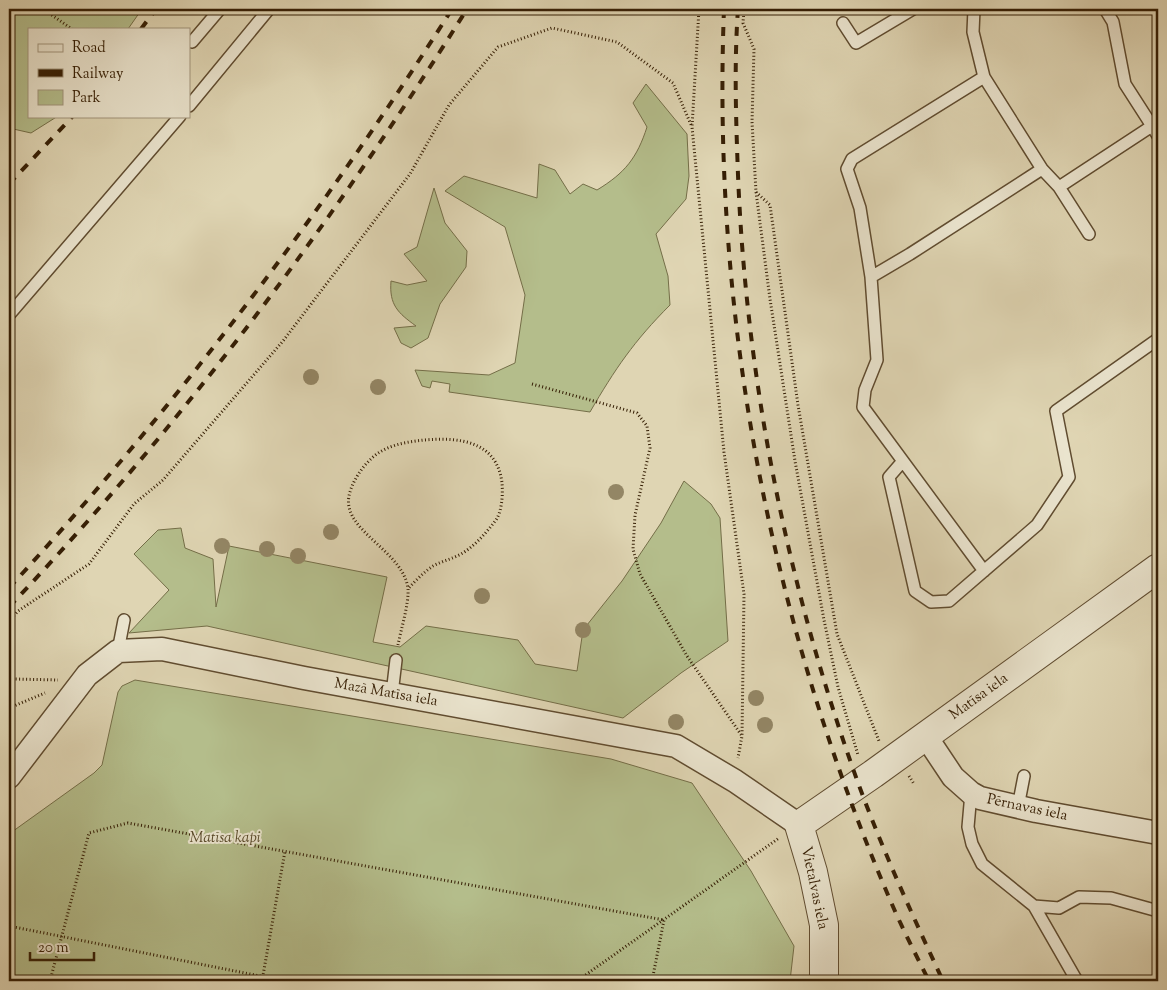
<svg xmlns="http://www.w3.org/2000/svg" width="1167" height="990" font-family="'Sorts Mill Goudy',serif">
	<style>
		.green { fill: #b4bd8b; stroke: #746e48 }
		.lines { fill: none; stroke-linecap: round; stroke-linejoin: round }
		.service-casing { stroke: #604c30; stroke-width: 14 }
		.minor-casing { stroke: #604c30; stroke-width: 25 }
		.tertiary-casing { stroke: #604c30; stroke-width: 30 }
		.path { stroke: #351e04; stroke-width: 3; stroke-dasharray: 1 2.5; stroke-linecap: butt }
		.service { stroke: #eae4ce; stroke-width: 11 }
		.minor { stroke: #eae4ce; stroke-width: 22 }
		.tertiary { stroke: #eae4ce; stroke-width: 28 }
		.rail { stroke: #351e04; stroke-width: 4; stroke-dasharray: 9 9; stroke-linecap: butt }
		.tree { fill: #938665 }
		.labels { text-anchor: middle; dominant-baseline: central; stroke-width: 4; stroke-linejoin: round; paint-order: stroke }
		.street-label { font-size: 15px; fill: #351e04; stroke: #eae4ce }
		.park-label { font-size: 15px; font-style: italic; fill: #554626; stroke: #eae4ce }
	</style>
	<rect width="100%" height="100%" fill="#dfd5b3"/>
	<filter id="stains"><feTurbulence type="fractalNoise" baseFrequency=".004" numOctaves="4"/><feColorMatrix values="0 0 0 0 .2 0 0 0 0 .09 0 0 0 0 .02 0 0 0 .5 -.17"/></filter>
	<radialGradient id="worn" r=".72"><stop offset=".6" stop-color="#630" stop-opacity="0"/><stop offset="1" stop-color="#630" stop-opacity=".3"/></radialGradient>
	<path class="green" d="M9,9H142L128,29H29V116H58L31,133L9,128Z
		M646,84L687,134L689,176L686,199L656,234L668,276L670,305C634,341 615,369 590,412L449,392L450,384L432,381L430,388L422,386L415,370L489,375L515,363L525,295L505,227L445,191L464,176L537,198L539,164L555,170L570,194L583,184L597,190C625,173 637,158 647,127L633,103Z
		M434,188L445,223L467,251L466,267L440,304L428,338L411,348L401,343L394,328L416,326C398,313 389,305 391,281L407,285L427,281L404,254L417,247Z
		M684,481L711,504L720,518L728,641L681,673L623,718L207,626L129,633L169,590L134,554L158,530L181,528L185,548L213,559L216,607L229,546L387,577L373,642L400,647L426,626L518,640L535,664L577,671L583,630L622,581L661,523Z
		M135,680L611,759L692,783L751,871L794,946L790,981H9V834L94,773L102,765L118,692L122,686Z"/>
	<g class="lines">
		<g class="service-casing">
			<path id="service" d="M974,9L973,32L984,77
				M1105,9L1113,22L1125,84L1152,126
				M843,23L856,43L913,9
				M192,42L220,9
				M189,106L269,9
				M1059,187L1089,234
				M871,277L860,208L847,169L852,159L984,77L1042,169
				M9,315L180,116
				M902,462L889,477L915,591L931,602L949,601L1037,525L1069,477L1056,411L1158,339
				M984,571L863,407L865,390L877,360L871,277L910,254L1042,169L1059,187L1152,126L1158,136
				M118,651L124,620
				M392,694L396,660
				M971,793L968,827L972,844L982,864L1034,906L1059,908L1079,897L1111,898L1158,911
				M1018,807L1024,776
				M1034,906L1077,981"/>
		</g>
		<g class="minor-casing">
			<path id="minor" d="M925,735L953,777L971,793L980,798L1036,811L1158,833
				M9,777L87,675L118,651L162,649L304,678L676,746L735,781L799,825"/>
		</g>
		<g class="tertiary-casing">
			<path id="tertiary" d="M824,981V925L813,872L799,825L873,774L1158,568"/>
		</g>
		<path class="path" d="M43,9L72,29
			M699,9L692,127L724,452L744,594L742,736
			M744,9L743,23L754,49L752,122L756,192L770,299L795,461L824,620L838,687L858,755
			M756,192L770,205L798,405L837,634L879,741
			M532,384L637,413L647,426L650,448L635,515L633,549L640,574L687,656L742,736L738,758
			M9,621L18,611L89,564L134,504L163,480L283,341L410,174L449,105L498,47L552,28L617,42L673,83L692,127
			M398,645C401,629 409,604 408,589C404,551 342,531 349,496C352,482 361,468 372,458C386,445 406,442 424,440C460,437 497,441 502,483C503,494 502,511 496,520C486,533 475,546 461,554C452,559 442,561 433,566C424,572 415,581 408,589
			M9,681L14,679L58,680
			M9,708L45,693
			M909,776L914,784
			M9,926L285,981
			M50,981L89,833L128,823L664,920L652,981
			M262,981L285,851
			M577,981L779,838"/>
		<use href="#service" class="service"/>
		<use href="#minor" class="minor"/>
		<use href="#tertiary" class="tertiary"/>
		<path class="rail" d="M724,9C712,312 769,616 888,895C900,924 915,953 929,981
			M738,9C734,64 736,120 738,175C746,375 785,574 851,763C877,838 910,910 943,981
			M141,29L156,9
			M9,184L73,116
			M9,588C172,411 323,213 452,9
			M9,607C182,425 334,221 467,9"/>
	</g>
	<g class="tree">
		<circle cx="311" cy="377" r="8"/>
		<circle cx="378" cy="387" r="8"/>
		<circle cx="616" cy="492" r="8"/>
		<circle cx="331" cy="532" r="8"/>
		<circle cx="222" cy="546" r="8"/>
		<circle cx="267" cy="549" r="8"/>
		<circle cx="298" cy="556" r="8"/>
		<circle cx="482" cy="596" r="8"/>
		<circle cx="583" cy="630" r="8"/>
		<circle cx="756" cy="698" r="8"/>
		<circle cx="676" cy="722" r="8"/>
		<circle cx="765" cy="725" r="8"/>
	</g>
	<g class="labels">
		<g class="street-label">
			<text transform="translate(386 693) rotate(10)">Mazā Matīsa iela</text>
			<text transform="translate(979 697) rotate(-36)">Matīsa iela</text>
			<text transform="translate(1027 808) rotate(12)">Pērnavas iela</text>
			<text transform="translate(814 888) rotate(78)">Vietalvas iela</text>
		</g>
		<g class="park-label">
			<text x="225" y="838">Matīsa kapi</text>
		</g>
	</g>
	<rect width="1167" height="990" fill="none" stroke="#dfd5b3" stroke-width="30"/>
	<rect x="10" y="10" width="1147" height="970" fill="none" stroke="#351e04" stroke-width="2.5"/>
	<rect x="15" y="15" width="1137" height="960" fill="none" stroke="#351e04"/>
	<rect x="28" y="28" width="162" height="90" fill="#eae4ce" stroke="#a2957d"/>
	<rect x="38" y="44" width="25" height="8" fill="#eae4ce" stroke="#a2957d"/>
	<text x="72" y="52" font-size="15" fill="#351e04">Road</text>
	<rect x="38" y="69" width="25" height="8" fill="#351e04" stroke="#a2957d"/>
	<text x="72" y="78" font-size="15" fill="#351e04">Railway</text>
	<rect x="38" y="90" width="25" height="15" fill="#b4bd8b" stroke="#a2957d"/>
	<text x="72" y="102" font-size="15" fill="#351e04">Park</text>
	<path d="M30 952v8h64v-8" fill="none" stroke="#351e04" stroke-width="2.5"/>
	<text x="38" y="952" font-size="15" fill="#351e04" stroke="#eae4ce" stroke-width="4" paint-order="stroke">20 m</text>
	<rect width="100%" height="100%" filter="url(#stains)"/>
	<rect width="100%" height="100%" fill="url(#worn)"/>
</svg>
